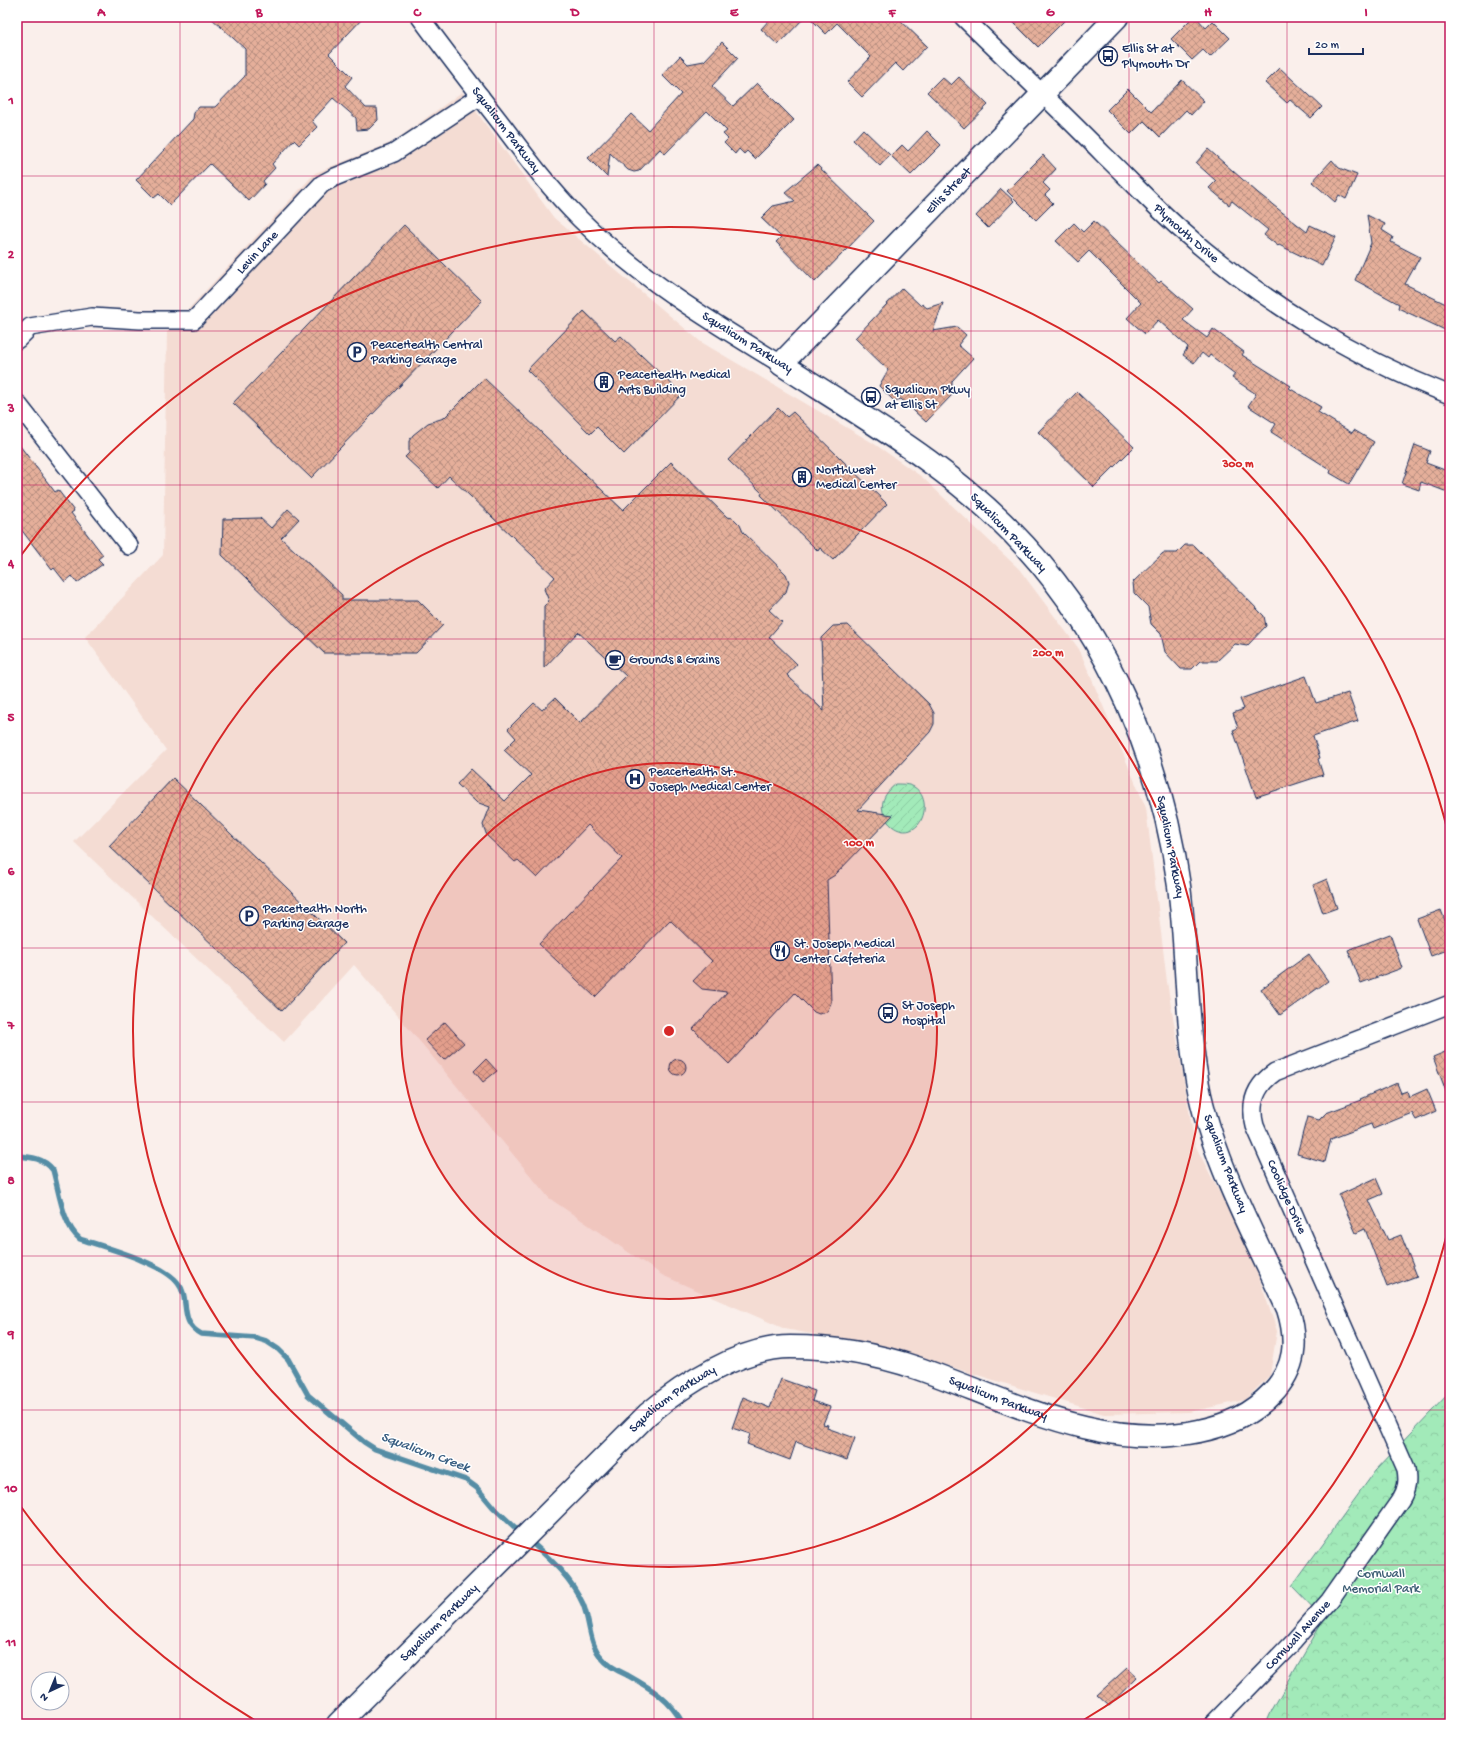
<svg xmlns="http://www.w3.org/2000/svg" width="1467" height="1741" font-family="'Gochi Hand',sans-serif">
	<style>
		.built { fill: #f4dcd3 }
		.forest { fill: url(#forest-crowns); stroke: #5e8c8c }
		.garden { fill: url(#garden-furrows); stroke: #5e8c8c }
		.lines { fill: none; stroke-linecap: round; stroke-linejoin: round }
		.stream { stroke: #558da5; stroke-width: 5.5 }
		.building { fill: url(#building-cross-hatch); stroke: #1b2f5e }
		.street-casing { stroke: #1b2f5e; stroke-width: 20 }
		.secondary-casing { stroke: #1b2f5e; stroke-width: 25 }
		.street { stroke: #fff; stroke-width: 17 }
		.secondary { stroke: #fff; stroke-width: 22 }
		.grid { fill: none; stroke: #c2185b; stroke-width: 1; stroke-opacity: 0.55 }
		.ring { fill: none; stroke: #d62828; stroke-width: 2 }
		.labels { text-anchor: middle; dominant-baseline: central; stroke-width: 3; stroke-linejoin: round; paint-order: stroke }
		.poi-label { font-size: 13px; fill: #1b2f5e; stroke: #fff; text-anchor: start }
		.street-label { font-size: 13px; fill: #1b2f5e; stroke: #fff }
		.park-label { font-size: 13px; fill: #3d5e75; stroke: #fff }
		.water-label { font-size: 14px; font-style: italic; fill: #385e82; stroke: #fff }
		.centre { fill: #d62828; stroke: #fff; stroke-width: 2 }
		.ring-label { font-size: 12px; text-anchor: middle; font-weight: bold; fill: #d62828; stroke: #fff; stroke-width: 3; stroke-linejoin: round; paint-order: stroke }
		.neatline { fill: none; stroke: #c2185b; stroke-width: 1.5 }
		.grid-label { font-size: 13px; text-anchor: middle; font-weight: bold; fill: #c2185b }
	</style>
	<defs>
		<pattern id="forest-crowns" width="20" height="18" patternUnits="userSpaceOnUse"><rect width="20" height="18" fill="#a2eab9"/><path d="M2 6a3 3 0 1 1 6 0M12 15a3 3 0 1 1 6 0" fill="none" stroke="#8bc9a1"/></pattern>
		<pattern id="garden-furrows" width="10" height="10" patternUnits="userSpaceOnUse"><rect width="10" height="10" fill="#a2eab9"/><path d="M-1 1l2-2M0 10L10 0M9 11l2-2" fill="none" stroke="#8bc9a1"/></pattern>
		<pattern id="building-cross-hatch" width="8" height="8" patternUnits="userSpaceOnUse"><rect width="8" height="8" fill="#e5af9a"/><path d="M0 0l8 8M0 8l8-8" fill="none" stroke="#b98f81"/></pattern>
	</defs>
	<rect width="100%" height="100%" fill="#faefeb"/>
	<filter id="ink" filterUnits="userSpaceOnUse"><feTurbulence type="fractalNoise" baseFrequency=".025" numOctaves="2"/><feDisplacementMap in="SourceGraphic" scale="8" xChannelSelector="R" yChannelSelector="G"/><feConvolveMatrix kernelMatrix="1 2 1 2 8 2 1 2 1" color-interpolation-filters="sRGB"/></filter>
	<g filter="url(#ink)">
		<path class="built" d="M462,92L554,218L701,342L873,443L922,477L1019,569L1079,649L1146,808L1167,982L1195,1145L1251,1254L1277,1331L1270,1375L1245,1400L1189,1412L1104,1414L896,1350L785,1329L662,1275L549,1198L422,1044L354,965L284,1042L74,842L166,750L85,637L163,555L167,332L315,173L393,142Z"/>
		<path class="forest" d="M1450,1392V1724H1266L1272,1710L1324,1619L1292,1586L1376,1470Z"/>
		<path class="garden" d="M896,784C902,784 909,784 914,787C927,795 927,814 918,825C905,839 886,826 883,812C880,800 887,791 896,784Z"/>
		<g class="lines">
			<path class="stream" d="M17,1156C31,1157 44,1158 53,1170C59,1191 63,1226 80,1239C104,1247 163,1263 178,1283C191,1299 178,1322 201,1334L256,1338L266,1341L278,1349L288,1359L308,1395L364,1442L375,1449L466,1480L477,1488L493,1507L522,1534
				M529,1540C550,1559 571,1577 583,1604C590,1621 589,1645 602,1658C608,1666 618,1671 627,1675C650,1688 670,1699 683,1724"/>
		</g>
		<path class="building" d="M210,17H364L329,54L352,77L345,86L366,108H377L378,120L369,129L357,130L356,118L333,98L312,121L317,127L299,145L294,140L272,164L275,168L263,181L265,184L249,201L210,164L170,205L159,194L154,198L136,180L193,119L194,113L199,107H215L245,76V49Z
			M772,17H805L778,45L761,29Z
			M809,17H897L927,46L903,71L895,63L862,97L847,82L871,57L837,23L826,34Z
			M1008,17H1068L1038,47Z
			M1193,17H1196L1206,28L1213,21L1230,38L1210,57L1203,50L1192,60L1171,39Z
			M722,42L738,58L712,86L733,106L757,83L794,120L755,159L747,151L744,154L739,149L735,154L724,143L728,139L723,134L727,131L707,111L665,154L660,149L639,171L634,172L628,170L610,153L607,177L588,158L631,114L648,130L681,94L662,75L680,56L688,64L704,61Z
			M1280,68L1322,107L1311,118L1290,100L1287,103L1265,83Z
			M942,77L951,85L959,77L988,105L964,128L927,92Z
			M1182,80L1204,101L1191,115L1186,110L1160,137L1144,121L1131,134L1107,110L1128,89L1151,112Z
			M863,129L890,155L880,166L853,140Z
			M927,131L941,145L911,175L891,156L902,145L908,151Z
			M1208,149L1258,193L1307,232L1310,225L1336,237L1322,266L1279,245L1278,246L1264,235L1268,230L1232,201L1229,205L1209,188L1216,181L1196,163Z
			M1043,155L1056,169L1043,183L1050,190L1045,195L1053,203L1036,220L1007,191Z
			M1332,160L1339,168L1357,175L1346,199L1339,195L1335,202L1312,182Z
			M817,165L874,221L815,282L776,242L781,237L761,218L773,206L795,201L785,192Z
			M1001,189L1014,201L988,228L976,216Z
			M1367,215L1385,224L1382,230L1393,237L1391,242L1420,257L1405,284L1450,306V319L1445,330L1398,308L1399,304L1355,280L1371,243Z
			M1094,221L1159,283L1161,281L1193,309L1183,320L1207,338L1213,329L1244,352L1242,355L1291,386L1289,388L1321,407L1318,412L1352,433L1354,430L1374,442L1349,484L1330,473L1331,470L1271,432L1276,424L1248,406L1256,394L1232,378L1235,374L1210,355L1208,358L1202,353L1194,363L1183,355L1188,347L1158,320L1145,334L1127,318L1141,303L1089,251L1078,262L1056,241L1074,223L1083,232Z
			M404,225L482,301L311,478L233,403Z
			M902,288L921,306L922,304L927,308L943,303L933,331L957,327L966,335L958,345L973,358L952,381V395L926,422L901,399L894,401L879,386L888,370L855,338Z
			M584,311L615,341L621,336L682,394L624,454L597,427L590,434L527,370Z
			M484,378L623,510L671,462L727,517L733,518L740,525L743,532L786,574L789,582L786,592L769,610L782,622L769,637L797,664L787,675L824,711L821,638L833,626L848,625L929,704L934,713V724L930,732L858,810L893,815L835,875L827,880L831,1003L827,1012L819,1014L814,1012L795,993L729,1064L693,1029L727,992L702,989L693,981L712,961L670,920L595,997L539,944L622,858L588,825L537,878L518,860L515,862L487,836L483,825L490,807L476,802L457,784L471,769L505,801L531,775L504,750L516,738L508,729L534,703L542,710L555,698L580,723L626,676L578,632L544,668V606L549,601L544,589L555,577L449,476L438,488L405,457L409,453V441L413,435L428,423L444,418Z
			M1077,392L1134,447L1094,487L1038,432Z
			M778,408L787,417L793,412L887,504L833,560L820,548L818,551L761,495L762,493L728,460Z
			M17,442L55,492L58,490L74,511L71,513L103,555L98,559L103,564L77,583L72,576L65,582L54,568L52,570L17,524Z
			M1415,445L1430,451L1426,463L1450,472V493L1421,482L1419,490L1402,484Z
			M288,509L299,519L281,538L342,595V600H418L443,625L416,653H324L222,555L223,519L260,518L271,528Z
			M1185,545H1194L1264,616L1266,626L1247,646L1235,644L1217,661H1200L1192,669H1181L1165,652L1161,634L1151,624L1148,607L1134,593L1133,582L1163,553H1177Z
			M1306,676L1316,703L1348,693L1358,721L1313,736L1320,758L1318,759L1323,775L1256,797L1233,730L1238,728L1233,713L1244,709L1240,699Z
			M173,778L344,943L282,1011L109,846Z
			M1327,879L1337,908L1323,913L1313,885Z
			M1441,910L1450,934V949L1431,956L1417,919Z
			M1390,934L1402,968L1361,983L1348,950Z
			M1309,954L1328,981L1280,1015L1261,989Z
			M445,1022L464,1043L444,1060L425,1040Z
			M1450,1050V1099H1449L1433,1057Z
			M670 1067a8 8 0 1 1 16 0a8 8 0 1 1-16 0Z
			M486,1059L497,1071L483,1082L474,1071Z
			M1397,1083L1401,1093L1407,1091L1409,1097L1427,1089L1436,1111L1416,1120L1412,1113L1373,1129L1371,1124L1331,1139L1325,1162L1297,1154L1307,1117L1319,1120L1326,1113L1361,1100L1360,1099Z
			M1376,1178L1383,1194L1369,1200L1388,1240L1401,1235L1417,1276L1387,1287L1365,1229L1356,1233L1339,1195Z
			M781,1379L815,1391L812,1401L830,1407L823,1424L828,1425L827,1428L855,1438L847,1460L796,1442L790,1460L747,1444L750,1434L732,1428L743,1397L770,1408Z
			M1127,1668L1137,1677L1109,1706L1097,1695Z"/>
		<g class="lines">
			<g class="street-casing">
				<g id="street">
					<path id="s1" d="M420,17C447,54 475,90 503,126C527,158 551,190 580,219C639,278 710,321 781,364"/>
					<path id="s2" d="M963,17C1010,63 1058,108 1104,155C1129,179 1154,206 1180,229C1258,299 1353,357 1450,395"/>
					<path id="s3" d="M17,340L30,327L92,317L140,320H194L322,184L335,177L394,153L480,96"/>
					<path d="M17,403L129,546"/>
					<path id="s4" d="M1213,1724L1294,1641L1330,1600L1401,1499C1407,1489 1408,1481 1406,1469L1255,1126C1249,1104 1255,1086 1275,1072L1450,1004"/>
				</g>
			</g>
			<g class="secondary-casing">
				<g id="secondary">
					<path id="s5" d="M338,1724L648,1414C684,1384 741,1347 790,1347C833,1347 876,1354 917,1368C1007,1399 1101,1452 1199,1431C1228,1425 1251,1415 1272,1393C1296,1368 1298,1341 1288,1309C1257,1242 1216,1166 1200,1095C1185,1026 1188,956 1179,886C1162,762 1110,639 1025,546C956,470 866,419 781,364L1117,17"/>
				</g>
			</g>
			<use href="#street" class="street"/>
			<use href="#secondary" class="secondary"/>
		</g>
	</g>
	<path class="grid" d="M180,17V1724M338,17V1724M496,17V1724M654,17V1724M813,17V1724M971,17V1724M1129,17V1724M1287,17V1724M17,176H1450M17,331H1450M17,485H1450M17,639H1450M17,793H1450M17,948H1450M17,1102H1450M17,1256H1450M17,1410H1450M17,1565H1450"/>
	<circle cx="669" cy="1031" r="268" fill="#d62828" fill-opacity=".12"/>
	<g class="ring">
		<circle cx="669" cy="1031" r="268"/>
		<circle cx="669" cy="1031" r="536"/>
		<path d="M1449 1226A804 804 0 0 1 1077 1724M261 1724A804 804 0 0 1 19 1504M19 558A804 804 0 0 1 1449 836"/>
	</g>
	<defs>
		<g id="bus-ring" transform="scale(1)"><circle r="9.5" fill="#fff" stroke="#1b2f5e" stroke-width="1.5"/><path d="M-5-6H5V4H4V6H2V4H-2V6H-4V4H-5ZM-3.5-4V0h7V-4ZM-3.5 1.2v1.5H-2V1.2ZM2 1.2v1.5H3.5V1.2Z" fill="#1b2f5e"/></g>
		<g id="parking-ring" transform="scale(1)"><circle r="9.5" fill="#fff" stroke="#1b2f5e" stroke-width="1.5"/><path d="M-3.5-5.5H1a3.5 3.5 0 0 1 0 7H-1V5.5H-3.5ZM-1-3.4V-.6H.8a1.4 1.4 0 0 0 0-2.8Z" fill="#1b2f5e"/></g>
		<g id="building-ring" transform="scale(1)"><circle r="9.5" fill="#fff" stroke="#1b2f5e" stroke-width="1.5"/><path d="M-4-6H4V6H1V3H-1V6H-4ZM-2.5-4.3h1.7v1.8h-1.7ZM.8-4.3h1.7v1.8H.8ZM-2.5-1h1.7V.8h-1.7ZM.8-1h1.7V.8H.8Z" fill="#1b2f5e"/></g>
		<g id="cafe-ring" transform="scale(1)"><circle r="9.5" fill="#fff" stroke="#1b2f5e" stroke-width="1.5"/><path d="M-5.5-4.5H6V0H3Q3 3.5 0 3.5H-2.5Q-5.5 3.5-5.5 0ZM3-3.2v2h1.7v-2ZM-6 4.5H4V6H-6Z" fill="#1b2f5e"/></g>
		<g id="hospital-ring" transform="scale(1)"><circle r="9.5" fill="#fff" stroke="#1b2f5e" stroke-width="1.5"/><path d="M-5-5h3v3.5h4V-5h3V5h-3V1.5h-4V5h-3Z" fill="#1b2f5e"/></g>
		<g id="restaurant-ring" transform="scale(1)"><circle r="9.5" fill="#fff" stroke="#1b2f5e" stroke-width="1.5"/><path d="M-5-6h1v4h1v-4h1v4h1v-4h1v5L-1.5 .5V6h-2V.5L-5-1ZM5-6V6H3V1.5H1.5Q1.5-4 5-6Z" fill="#1b2f5e"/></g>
	</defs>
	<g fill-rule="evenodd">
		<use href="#bus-ring" x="1108" y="56"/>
		<use href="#parking-ring" x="357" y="352"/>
		<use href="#building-ring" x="604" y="382"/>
		<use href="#bus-ring" x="871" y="397"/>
		<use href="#building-ring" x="802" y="477"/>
		<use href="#cafe-ring" x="615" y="660"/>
		<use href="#hospital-ring" x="635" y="779"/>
		<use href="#parking-ring" x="249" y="916"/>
		<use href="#restaurant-ring" x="780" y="951"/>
		<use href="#bus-ring" x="888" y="1013"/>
	</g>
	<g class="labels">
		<g class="poi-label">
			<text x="1122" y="49">Ellis St at<tspan x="1122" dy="15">Plymouth Dr</tspan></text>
			<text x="371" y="345">PeaceHealth Central<tspan x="371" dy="15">Parking Garage</tspan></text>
			<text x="618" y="375">PeaceHealth Medical<tspan x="618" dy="15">Arts Building</tspan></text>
			<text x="885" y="390">Squalicum Pkwy<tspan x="885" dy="15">at Ellis St</tspan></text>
			<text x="816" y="470">Northwest<tspan x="816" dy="15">Medical Center</tspan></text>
			<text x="629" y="660">Grounds &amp; Grains</text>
			<text x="649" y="772">PeaceHealth St.<tspan x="649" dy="15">Joseph Medical Center</tspan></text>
			<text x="263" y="909">PeaceHealth North<tspan x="263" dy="15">Parking Garage</tspan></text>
			<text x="794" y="944">St. Joseph Medical<tspan x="794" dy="15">Center Cafeteria</tspan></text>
			<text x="902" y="1006">St Joseph<tspan x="902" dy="15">Hospital</tspan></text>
		</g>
		<g class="street-label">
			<text stroke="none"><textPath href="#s1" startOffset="142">Squalicum Parkway</textPath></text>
			<text stroke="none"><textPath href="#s5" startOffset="2562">Ellis Street</textPath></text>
			<text stroke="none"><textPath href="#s2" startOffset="311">Plymouth Drive</textPath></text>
			<text stroke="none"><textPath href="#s3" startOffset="276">Levin Lane</textPath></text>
			<text transform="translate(747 343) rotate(32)">Squalicum Parkway</text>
			<text transform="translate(1008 533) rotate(46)">Squalicum Parkway</text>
			<text transform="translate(1170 847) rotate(79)">Squalicum Parkway</text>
			<text transform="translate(1225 1164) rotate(69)">Squalicum Parkway</text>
			<text transform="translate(1286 1197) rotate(66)">Coolidge Drive</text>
			<text stroke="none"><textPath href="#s5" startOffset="814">Squalicum Parkway</textPath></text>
			<text stroke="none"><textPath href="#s5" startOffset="467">Squalicum Parkway</textPath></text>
			<text stroke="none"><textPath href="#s5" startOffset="143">Squalicum Parkway</textPath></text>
			<text stroke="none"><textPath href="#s4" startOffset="123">Cornwall Avenue</textPath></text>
		</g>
		<g class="park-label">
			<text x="1381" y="1574">Cornwall<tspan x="1381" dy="15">Memorial Park</tspan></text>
		</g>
		<g class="water-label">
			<text transform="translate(425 1453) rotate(20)">Squalicum Creek</text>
		</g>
	</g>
	<circle cx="669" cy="1031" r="6" class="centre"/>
	<g class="ring-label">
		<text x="1238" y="467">300 m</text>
		<text x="1048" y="656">200 m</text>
		<text x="859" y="846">100 m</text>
	</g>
	<rect width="1467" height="1741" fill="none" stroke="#fff" stroke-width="44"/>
	<g transform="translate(50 1691) rotate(224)"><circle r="19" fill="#ffffff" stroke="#a4acbf"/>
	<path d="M0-3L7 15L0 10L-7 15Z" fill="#1b2f5e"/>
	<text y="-6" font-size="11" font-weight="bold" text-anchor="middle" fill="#1b2f5e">N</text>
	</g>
	<path d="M1309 48v6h54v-6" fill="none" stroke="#1b2f5e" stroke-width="2"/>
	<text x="1315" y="48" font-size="12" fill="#1b2f5e" stroke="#ffffff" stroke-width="3" paint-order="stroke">20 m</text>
	<rect x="22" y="22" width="1423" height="1697" class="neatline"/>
	<g class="grid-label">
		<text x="101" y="16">A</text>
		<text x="259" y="16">B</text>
		<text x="417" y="16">C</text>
		<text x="575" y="16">D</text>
		<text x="734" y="16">E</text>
		<text x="892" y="16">F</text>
		<text x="1050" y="16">G</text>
		<text x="1208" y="16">H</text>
		<text x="1366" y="16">I</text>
		<text x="11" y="104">1</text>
		<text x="11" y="258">2</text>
		<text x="11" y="412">3</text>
		<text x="11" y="567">4</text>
		<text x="11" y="721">5</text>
		<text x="11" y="875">6</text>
		<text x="11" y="1029">7</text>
		<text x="11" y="1184">8</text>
		<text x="11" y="1338">9</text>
		<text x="11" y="1492">10</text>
		<text x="11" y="1646">11</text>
	</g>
</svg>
